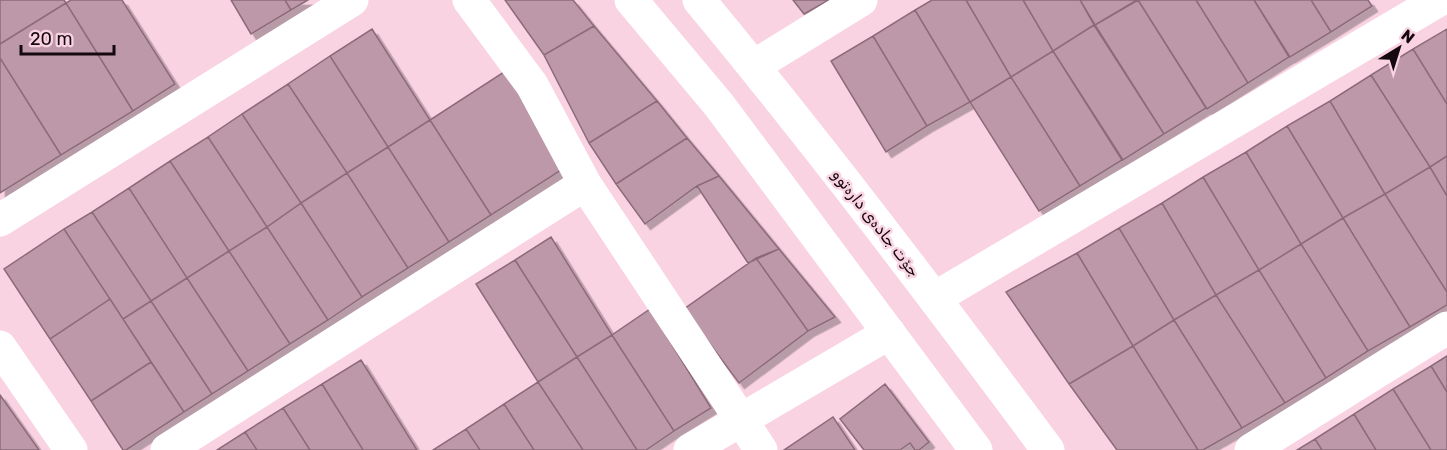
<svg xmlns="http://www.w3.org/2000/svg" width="1447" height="450" font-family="Rubik,'Noto Naskh Arabic',sans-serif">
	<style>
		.building { fill: #bd98a8; stroke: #8d6b79; stroke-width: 1.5; filter: url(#shadow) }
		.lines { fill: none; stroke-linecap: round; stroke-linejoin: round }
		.minor { stroke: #fff; stroke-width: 33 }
		.major { stroke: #fff; stroke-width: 33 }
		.labels { text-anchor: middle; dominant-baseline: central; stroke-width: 5; stroke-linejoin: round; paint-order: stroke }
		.street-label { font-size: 16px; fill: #15080e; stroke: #fad3e3 }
	</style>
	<defs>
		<filter id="shadow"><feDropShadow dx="5.5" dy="5.5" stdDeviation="0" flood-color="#0004"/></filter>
	</defs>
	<rect width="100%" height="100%" fill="#fad3e3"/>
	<path class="building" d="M0,0H64L66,3L0,44Z
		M71,0H122L175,84L133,111L66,3Z
		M231,0H285L291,10L251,34Z
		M285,0H308L291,10Z
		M505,0H573L594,26L544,55Z
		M793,0H829L804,14Z
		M932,0H966L1011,77L970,102L915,10Z
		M966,0H1023L1053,51L1011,77Z
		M1023,0H1080L1094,25L1053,51Z
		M1080,0H1137L1095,25Z
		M1138,0L1206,108L1164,134L1095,25Z
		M1138,0H1196L1248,83L1207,109Z
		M1196,0H1254L1289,57L1248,83Z
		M1254,0H1311L1331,32L1290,57Z
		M1311,0H1368L1372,6L1331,32Z
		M66,3L133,111L61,155L0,58V44Z
		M915,10L970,102L927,126L873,36Z
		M1094,25L1164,134L1123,160L1053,51Z
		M594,26L657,101L589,143L544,55Z
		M372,29L430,120L388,147L330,56Z
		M1447,29V104L1413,49Z
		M873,36L927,126L886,152L831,61Z
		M1413,49L1447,104V156L1430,167L1371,75Z
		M1053,51L1122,160L1080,186L1011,77Z
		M330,56L388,147L347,173L288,84Z
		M0,58L61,155L0,193Z
		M507,70L569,165L491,215L430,120Z
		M1371,75L1430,167L1385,194L1330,101Z
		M1011,77L1080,186L1039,211L970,102Z
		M288,84L347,173L301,203L242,114Z
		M657,101L687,138L616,184L589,143Z
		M1330,101L1385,194L1343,218L1287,126Z
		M242,114L301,203L267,227L208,137Z
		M430,120L491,215L449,242L388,147Z
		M1287,126L1343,218L1301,244L1246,152Z
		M208,137L267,227L229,251L170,161Z
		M687,138L719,176L697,186L645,224L616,184Z
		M388,147L449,242L408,268L347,173Z
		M1246,152L1301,244L1259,270L1203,177Z
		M1447,156V196L1430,167Z
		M170,161L229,251L187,278L129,188Z
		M1430,167L1447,196V292L1385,194Z
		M347,173L408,268L362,297L301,203Z
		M719,176L779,249L748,263L697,186Z
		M1203,177L1259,270L1216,295L1162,203Z
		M129,188L187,278L151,301L92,212Z
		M1385,194L1447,292V305L1410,327L1343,218Z
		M301,203L362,297L328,320L267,227Z
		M1162,203L1216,295L1174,320L1119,228Z
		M92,212L151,301L123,319L64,229Z
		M1343,218L1410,327L1368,351L1301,244Z
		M267,227L328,320L290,344L229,251Z
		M1119,228L1174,320L1133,346L1077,253Z
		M64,229L110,299L50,339L4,269Z
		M551,237L612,335L577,357L515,260Z
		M1301,244L1368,351L1326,378L1259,270Z
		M779,249L835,317L808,331L756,258Z
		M229,251L290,344L248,371L187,278Z
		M1077,253L1133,346L1069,384L1006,292Z
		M756,258L808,331L739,383L684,309Z
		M515,260L577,357L538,382L476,284Z
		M1259,270L1326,378L1285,403L1216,295Z
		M187,278L248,371L212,394L151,301Z
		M1216,295L1285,403L1242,428L1174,320Z
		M110,299L151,362L91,401L50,339Z
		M151,301L212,394L184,412L123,319Z
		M650,309L711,408L674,431L612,335Z
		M1174,320L1242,428L1203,450H1198L1133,346Z
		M612,335L674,431L646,450H637L577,357Z
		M1133,346L1198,450H1117L1069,384Z
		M1447,356V392L1431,366Z
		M577,357L637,450H583L538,382Z
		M361,360L417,450H363L322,384Z
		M151,362L184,412L126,450H123L91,401Z
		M1431,366L1447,392V450H1431L1393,389Z
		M538,382L583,450H534L504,404Z
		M322,384L363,450H310L283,408Z
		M885,384L929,442L919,450H915L910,443L900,450H864L840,419Z
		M1393,389L1431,450H1376L1354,414Z
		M0,395L39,450H0Z
		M504,404L534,450H480L466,429Z
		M283,408L310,450H257L245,432Z
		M1354,414L1376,450H1322L1315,439Z
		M833,417L855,450H784Z
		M466,429L480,450H433Z
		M245,432L257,450H217Z
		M1315,439L1322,450H1297Z"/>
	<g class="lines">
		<path class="minor" d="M469,0L532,85L585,184L761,450
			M754,66L861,0
			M0,220L352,0
			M935,298L1439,0
			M0,347L71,450
			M167,450L585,184
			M690,450L889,333
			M1251,450L1447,328"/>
		<path class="major" d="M631,0L719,105L976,450
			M699,0C820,146 935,298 1048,450"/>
	</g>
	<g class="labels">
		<g class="street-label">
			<text transform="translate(876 223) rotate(52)">جۆت جادەی دارەتوو</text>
		</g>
	</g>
	<g transform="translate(1399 48) rotate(38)" stroke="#fad3e3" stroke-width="4.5" paint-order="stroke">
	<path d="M0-4.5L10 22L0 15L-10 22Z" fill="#15080e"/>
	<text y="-9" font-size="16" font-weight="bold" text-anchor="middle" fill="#15080e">N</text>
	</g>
	<path d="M21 45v9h93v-9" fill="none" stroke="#15080e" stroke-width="3"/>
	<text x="30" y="45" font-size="18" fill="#15080e" stroke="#fad3e3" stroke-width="4.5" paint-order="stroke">20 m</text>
</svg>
